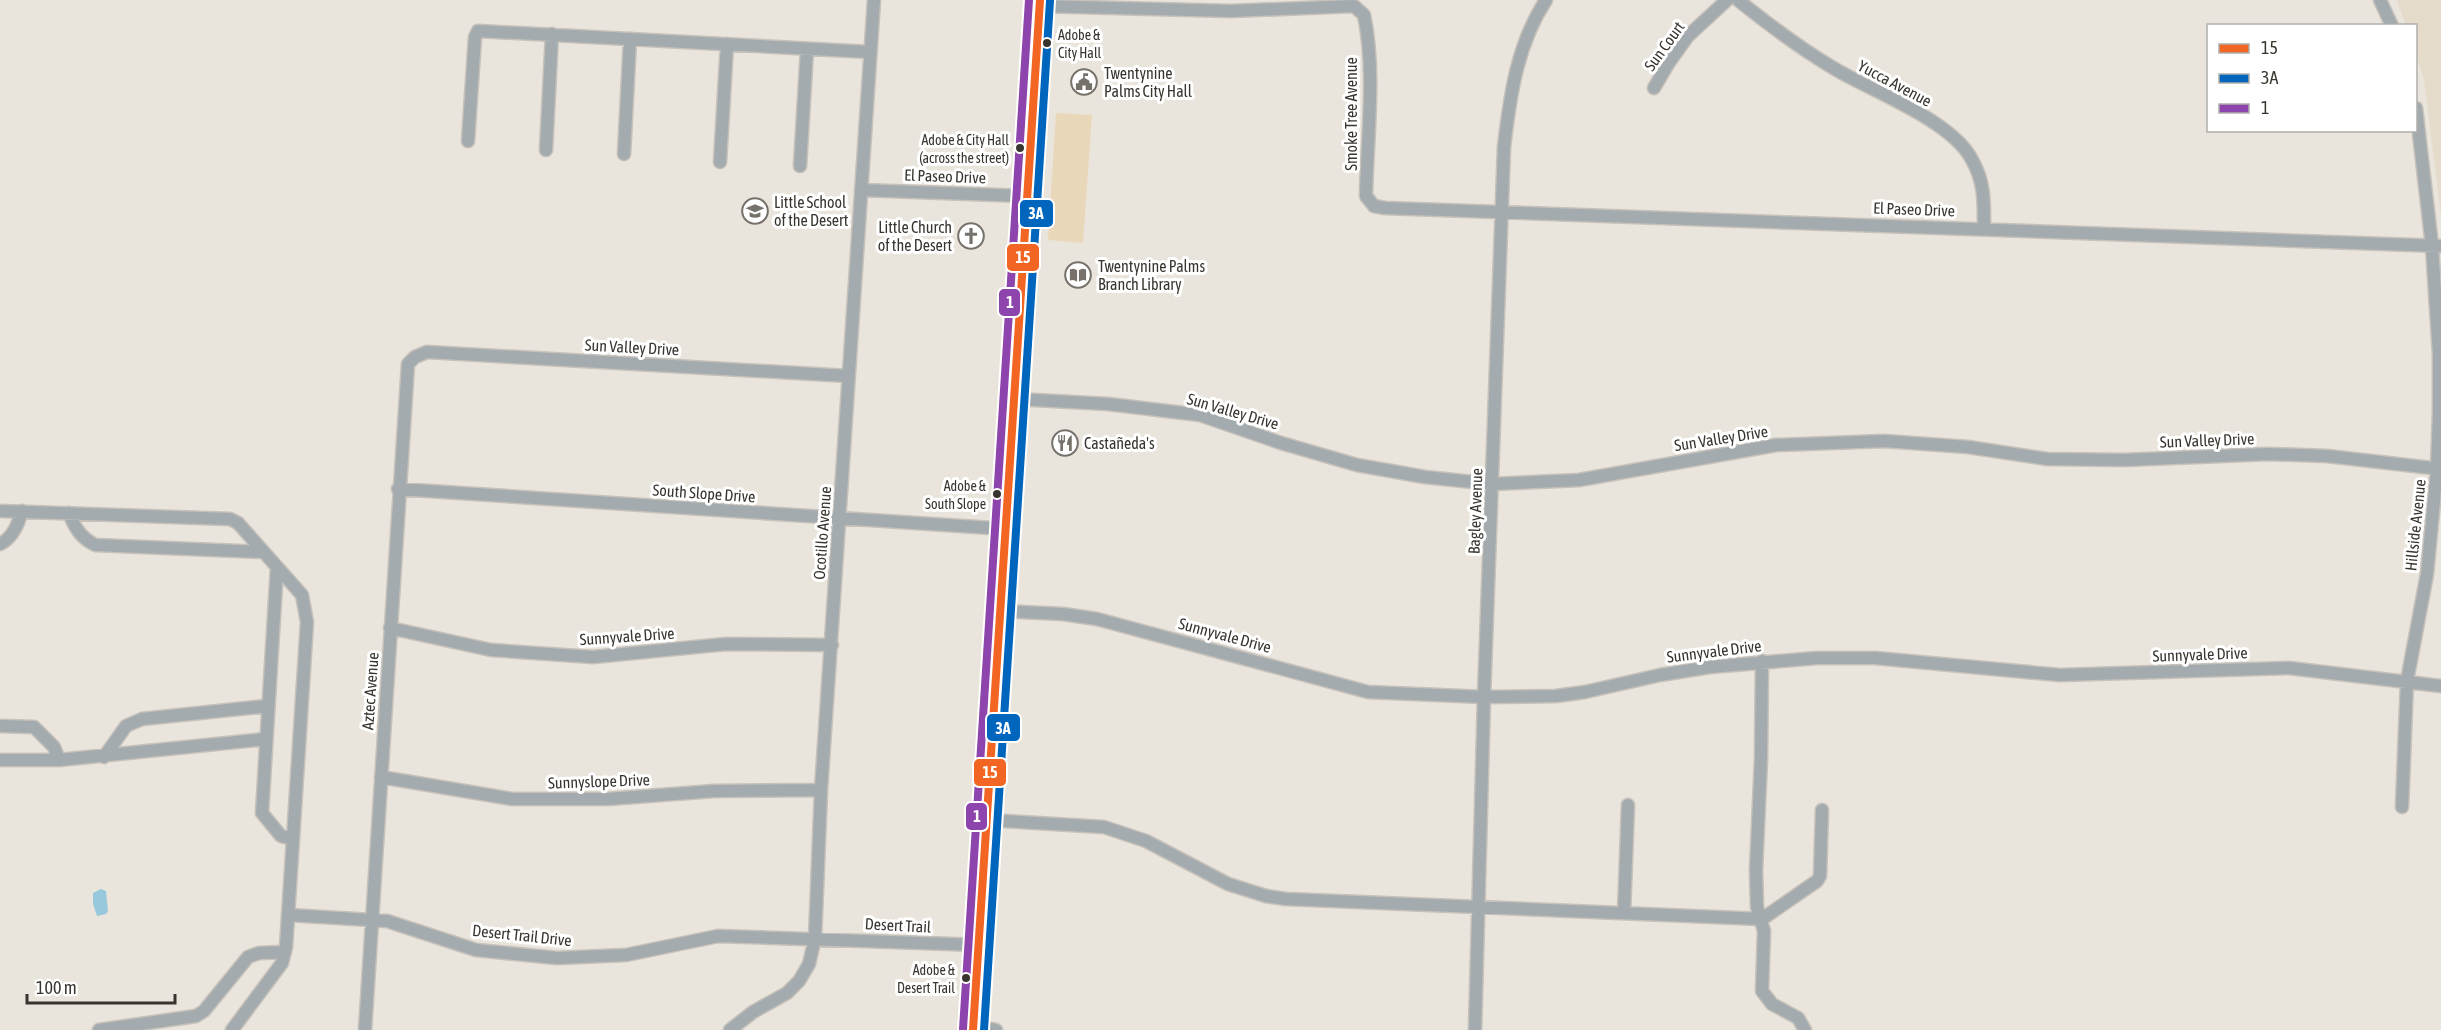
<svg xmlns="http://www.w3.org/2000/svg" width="2441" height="1030" font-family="'Asap Condensed',sans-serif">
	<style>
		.built { fill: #e4dbcb }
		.green { fill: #e9d7b9 }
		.water { fill: #97c8db }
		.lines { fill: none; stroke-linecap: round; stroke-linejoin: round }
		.minor-casing { stroke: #c6c1ba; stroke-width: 15 }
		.primary-casing { stroke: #c6c1ba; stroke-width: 21 }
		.minor { stroke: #a3abae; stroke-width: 12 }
		.primary { stroke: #a5adad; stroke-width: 18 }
		.bus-1-casing { stroke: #fff; stroke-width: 12 }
		.bus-2-casing { stroke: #fff; stroke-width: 12 }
		.bus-3-casing { stroke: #fff; stroke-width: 12 }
		.bus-1 { stroke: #f26522; stroke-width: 8 }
		.bus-2 { stroke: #0065bd; stroke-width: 8 }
		.bus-3 { stroke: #8e44ad; stroke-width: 8 }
		.bus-dot { fill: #38342e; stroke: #fff; stroke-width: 2 }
		.labels { text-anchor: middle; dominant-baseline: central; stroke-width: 6; stroke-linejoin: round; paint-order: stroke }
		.bus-label { font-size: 14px; fill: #38342e; stroke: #fff; text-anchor: end }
		.street-label { font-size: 16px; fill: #38342e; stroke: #fff }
		.poi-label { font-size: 16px; fill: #38342e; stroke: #fff; text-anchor: start }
		.line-badge { stroke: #fff; stroke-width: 2 }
		.badge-label { font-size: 16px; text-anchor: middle; font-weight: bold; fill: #fff }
	</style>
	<rect width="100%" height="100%" fill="#eae5dc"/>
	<path class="built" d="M2397,0H2441V216L2424,80L2416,55V26L2406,25Z"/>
	<path class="green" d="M1056,113L1092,115L1083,243L1048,240Z"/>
	<path class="water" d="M101,889L106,891L108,911L106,914L97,916L93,904V893Z"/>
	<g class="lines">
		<g class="minor-casing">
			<path id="minor" d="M1738,0C1769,25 1801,49 1835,69C1872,91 1950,120 1971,158C1985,182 1984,201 1984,228
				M2380,0L2392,26
				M1040,6L1231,11L1354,6L1364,15C1376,71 1367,139 1366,196L1374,206L1385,208L2441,246
				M1654,88L1668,64L1688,36L1727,0
				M468,141L475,37L478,31L870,52
				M546,150L552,34
				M624,154L630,39
				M720,162L727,44
				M800,166L807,49
				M861,190L1028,196
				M1015,399L1108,404L1200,415L1281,443L1357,465L1425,477L1492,484L1579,480L1776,445L1884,441L1968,447L2047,459L2124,460L2268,454L2327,456L2441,469
				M398,489L1007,529
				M0,511L230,519L238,523L302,595L307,622L293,839
				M69,513C75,528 80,537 95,545L264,552
				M0,544C13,538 18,524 22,511
				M1001,611L1063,614L1097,619L1368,692L1484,697L1556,696L1585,692L1660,675L1710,667L1817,658H1875L2060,675L2289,668L2441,686
				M390,628L491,650L593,657L726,644L832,645
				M1762,661L1761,759L1756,870L1757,907L1764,931L1762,991L1772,1004L1798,1018L1805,1030
				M0,726L34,727L54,747L59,760
				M104,757L126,726L142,719L267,706
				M0,760H59L265,739
				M381,777L512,799H608L714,791L821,790
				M2402,807L2407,681L2427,574L2437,469L2439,413V354L2432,246L2416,108
				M987,820L1104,827L1146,841L1228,884L1266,896L1286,899L1762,919L1817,881L1820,876L1822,810
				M1624,913L1628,805
				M289,915L387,921L476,950L557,958L626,955L718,936L979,945
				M974,1025L996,1030
				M99,1030L196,1016L204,1011L248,957L259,953L285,952
				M232,1030L282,963L286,947L293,839L281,836L262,813L277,567
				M365,1030L408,364L415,357L427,352L848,376
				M730,1030L753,1012L787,993L799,981L809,964L815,938L821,790L874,0
				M1475,1030L1484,697L1504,147C1510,96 1517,44 1546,0"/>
		</g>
		<g class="primary-casing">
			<path id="primary" d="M973,1030L1040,0"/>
		</g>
		<use href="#minor" class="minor"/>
		<use href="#primary" class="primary"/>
		<g class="bus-1-casing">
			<path id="bus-1" d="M973,1030L1040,0"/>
		</g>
		<g class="bus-2-casing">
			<path id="bus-2" d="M984,1030L1050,1"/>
		</g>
		<g class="bus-3-casing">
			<path id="bus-3" d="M963,1029L1029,0"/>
		</g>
		<use href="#bus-1" class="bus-1"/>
		<use href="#bus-2" class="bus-2"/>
		<use href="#bus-3" class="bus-3"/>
	</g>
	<defs>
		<g id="civic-ring" transform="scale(1.35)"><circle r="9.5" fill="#fff" stroke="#76726b" stroke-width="1.5"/><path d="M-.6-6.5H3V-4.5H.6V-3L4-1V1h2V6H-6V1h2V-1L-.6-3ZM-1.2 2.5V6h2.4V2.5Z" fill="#76726b"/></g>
		<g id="school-ring" transform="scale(1.35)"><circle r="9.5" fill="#fff" stroke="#76726b" stroke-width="1.5"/><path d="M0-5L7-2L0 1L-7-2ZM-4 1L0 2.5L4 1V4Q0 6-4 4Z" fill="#76726b"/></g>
		<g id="church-ring" transform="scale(1.35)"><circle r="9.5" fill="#fff" stroke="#76726b" stroke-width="1.5"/><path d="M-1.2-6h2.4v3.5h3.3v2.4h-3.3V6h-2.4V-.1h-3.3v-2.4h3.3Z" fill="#76726b"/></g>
		<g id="library-ring" transform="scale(1.35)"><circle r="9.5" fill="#fff" stroke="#76726b" stroke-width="1.5"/><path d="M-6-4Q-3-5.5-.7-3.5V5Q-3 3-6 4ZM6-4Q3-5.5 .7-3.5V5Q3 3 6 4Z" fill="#76726b"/></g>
		<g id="restaurant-ring" transform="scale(1.35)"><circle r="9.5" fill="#fff" stroke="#76726b" stroke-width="1.5"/><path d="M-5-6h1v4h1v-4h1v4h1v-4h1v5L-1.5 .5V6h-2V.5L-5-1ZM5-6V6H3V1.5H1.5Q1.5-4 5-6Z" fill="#76726b"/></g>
	</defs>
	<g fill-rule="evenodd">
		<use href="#civic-ring" x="1084" y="82"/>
		<use href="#school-ring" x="755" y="211"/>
		<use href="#church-ring" x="971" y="236"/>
		<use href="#library-ring" x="1078" y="275"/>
		<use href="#restaurant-ring" x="1065" y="443"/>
	</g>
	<g class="bus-dot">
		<circle cx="1047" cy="43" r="5"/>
		<circle cx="1020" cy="148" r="5"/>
		<circle cx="997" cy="494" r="5"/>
		<circle cx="966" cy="978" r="5"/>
	</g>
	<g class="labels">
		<g class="bus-label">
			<text x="1058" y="35" text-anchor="start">Adobe &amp;<tspan x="1058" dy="18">City Hall</tspan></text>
			<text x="1009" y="140">Adobe &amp; City Hall<tspan x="1009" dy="18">(across the street)</tspan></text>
			<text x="986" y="486">Adobe &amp;<tspan x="986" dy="18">South Slope</tspan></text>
			<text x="955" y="970">Adobe &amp;<tspan x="955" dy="18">Desert Trail</tspan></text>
		</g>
		<g class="street-label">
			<text transform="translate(1664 46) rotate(-54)">Sun Court</text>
			<text transform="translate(1895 83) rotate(28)">Yucca Avenue</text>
			<text transform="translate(1351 114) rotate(-90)">Smoke Tree Avenue</text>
			<text transform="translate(945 176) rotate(2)">El Paseo Drive</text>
			<text transform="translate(1914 209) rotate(2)">El Paseo Drive</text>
			<text transform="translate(632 347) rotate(3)">Sun Valley Drive</text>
			<text transform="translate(1233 411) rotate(16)">Sun Valley Drive</text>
			<text transform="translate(1721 438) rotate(-9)">Sun Valley Drive</text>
			<text transform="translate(2207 440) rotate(-2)">Sun Valley Drive</text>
			<text transform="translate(704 493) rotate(4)">South Slope Drive</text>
			<text transform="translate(1475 511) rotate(-88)">Bagley Avenue</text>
			<text transform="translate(2415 525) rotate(-84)">Hillside Avenue</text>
			<text transform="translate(822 533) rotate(-86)">Ocotillo Avenue</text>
			<text transform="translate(1225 635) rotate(15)">Sunnyvale Drive</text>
			<text transform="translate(627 636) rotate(-4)">Sunnyvale Drive</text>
			<text transform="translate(1714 651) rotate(-7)">Sunnyvale Drive</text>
			<text transform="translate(2200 654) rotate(-2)">Sunnyvale Drive</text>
			<text transform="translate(370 691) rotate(-86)">Aztec Avenue</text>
			<text transform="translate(599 781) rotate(-2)">Sunnyslope Drive</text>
			<text transform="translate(898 925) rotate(3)">Desert Trail</text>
			<text transform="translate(522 935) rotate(6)">Desert Trail Drive</text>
		</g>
		<g class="poi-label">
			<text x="1104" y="73">Twentynine<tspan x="1104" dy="18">Palms City Hall</tspan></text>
			<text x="774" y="202">Little School<tspan x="774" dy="18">of the Desert</tspan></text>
			<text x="952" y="227" text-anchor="end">Little Church<tspan x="952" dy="18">of the Desert</tspan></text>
			<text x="1098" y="266">Twentynine Palms<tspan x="1098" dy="18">Branch Library</tspan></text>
			<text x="1084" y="443">Castañeda's</text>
		</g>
	</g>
	<g class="line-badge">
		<rect x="1019" y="199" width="35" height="29" rx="6" fill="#0065bd"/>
		<rect x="1006" y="243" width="34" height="29" rx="6" fill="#f26522"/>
		<rect x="998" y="288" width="23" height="29" rx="6" fill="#8e44ad"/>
		<rect x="986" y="713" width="35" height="29" rx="6" fill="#0065bd"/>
		<rect x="973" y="758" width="34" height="29" rx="6" fill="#f26522"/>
		<rect x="965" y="802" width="23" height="29" rx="6" fill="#8e44ad"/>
	</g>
	<g class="badge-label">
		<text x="1036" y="219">3A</text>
		<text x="1023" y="263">15</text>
		<text x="1010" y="308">1</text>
		<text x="1003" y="734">3A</text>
		<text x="990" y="778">15</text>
		<text x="977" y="822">1</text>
	</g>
	<rect x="2207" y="24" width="210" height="108" fill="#ffffff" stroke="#afaeab" stroke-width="1.5"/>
	<rect x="2219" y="44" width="30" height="9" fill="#f26522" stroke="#afaeab" stroke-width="1.5"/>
	<text x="2261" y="54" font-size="18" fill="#38342e">15</text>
	<rect x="2219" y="74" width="30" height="9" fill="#0065bd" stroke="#afaeab" stroke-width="1.5"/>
	<text x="2261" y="84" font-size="18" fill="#38342e">3A</text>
	<rect x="2219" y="104" width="30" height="9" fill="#8e44ad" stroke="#afaeab" stroke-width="1.5"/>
	<text x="2261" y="114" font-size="18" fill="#38342e">1</text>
	<path d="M27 994v9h148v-9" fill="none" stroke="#38342e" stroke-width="3"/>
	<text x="36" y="994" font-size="18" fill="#38342e" stroke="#ffffff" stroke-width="4.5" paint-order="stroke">100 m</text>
</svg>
